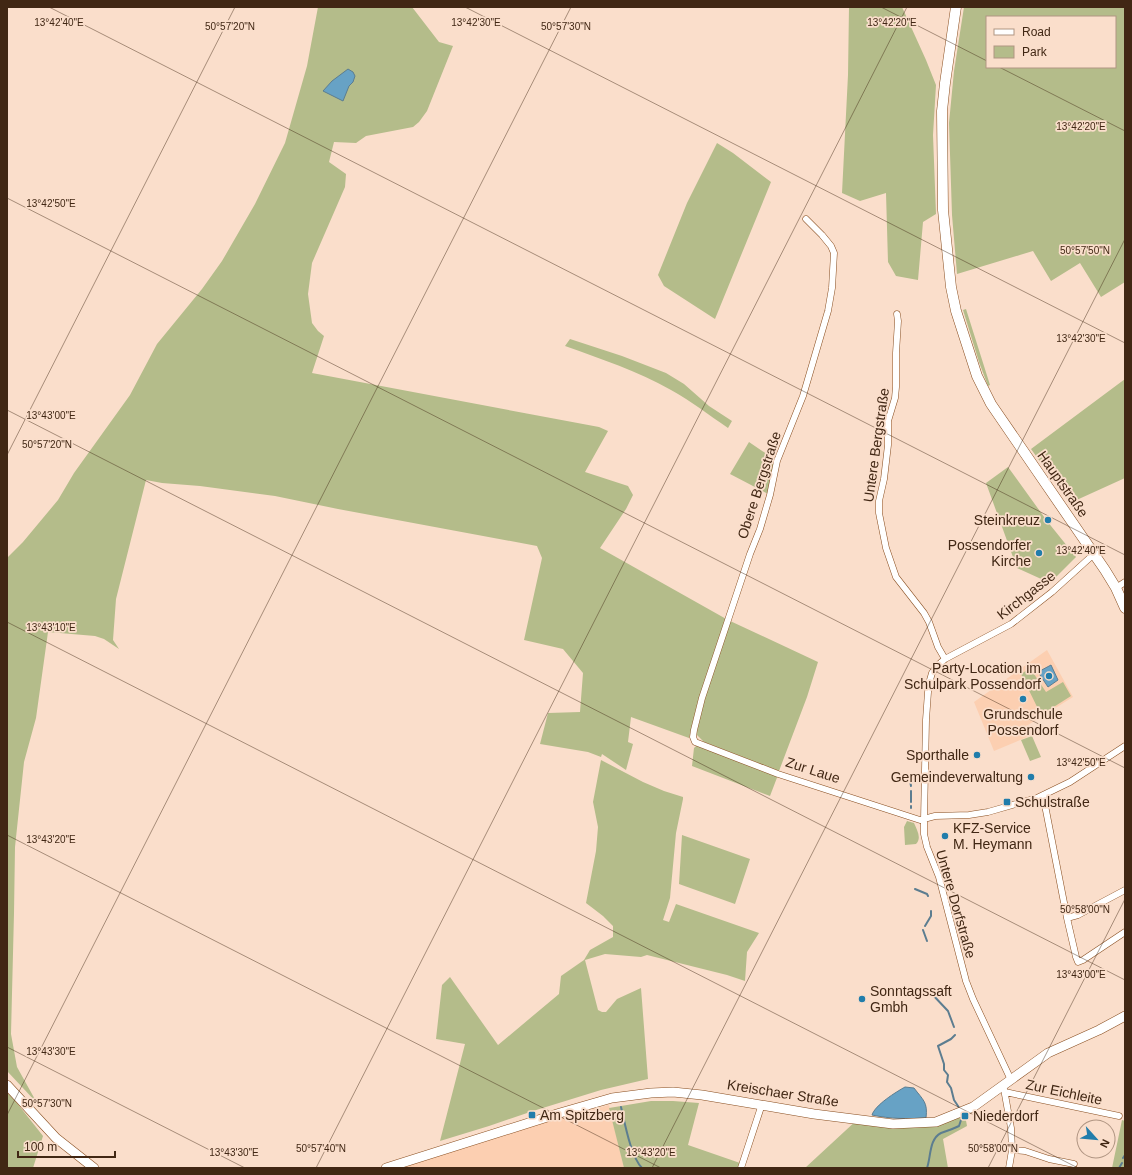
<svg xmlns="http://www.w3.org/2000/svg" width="1132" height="1175" font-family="Helvetica,sans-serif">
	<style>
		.built { fill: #fccfb1 }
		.green { fill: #b4bc8a; fill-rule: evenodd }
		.water { fill: #67a2c5; stroke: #5c7d90 }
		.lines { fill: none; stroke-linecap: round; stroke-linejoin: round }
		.stream { stroke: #5c7d90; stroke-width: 2 }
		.street-casing { stroke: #894e20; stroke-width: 7 }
		.secondary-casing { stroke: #894e20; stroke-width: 10 }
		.primary-casing { stroke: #894e20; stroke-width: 11 }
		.street { stroke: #fff; stroke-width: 6 }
		.secondary { stroke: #fff; stroke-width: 9 }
		.primary { stroke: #fff; stroke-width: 10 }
		.ticks { fill: none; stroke: #412714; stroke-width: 1; stroke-opacity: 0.45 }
		.poi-dot { fill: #217dab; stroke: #fadecb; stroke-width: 1.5 }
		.labels { text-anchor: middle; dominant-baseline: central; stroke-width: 3.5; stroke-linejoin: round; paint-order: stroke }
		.street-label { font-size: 14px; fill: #412714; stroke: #fadecb }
		.poi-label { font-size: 14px; fill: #412714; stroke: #fadecb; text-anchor: end }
		.ticks-label { font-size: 10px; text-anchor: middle; fill: #412714; stroke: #fadecb; stroke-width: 3.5; stroke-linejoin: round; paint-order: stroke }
	</style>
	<rect width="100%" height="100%" fill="#fadecb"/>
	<path class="built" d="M1047,650L1073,697L1028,725L1032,735L994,751L974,702Z
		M609,1105L624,1168H397L494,1137Z"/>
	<path class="green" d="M318,7H412L439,42L453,46L427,111L419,122L413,127L366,136L356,143L334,142L329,162L346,174L345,187L312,263L308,294L312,323L318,331L324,336L312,373L599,427L608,431L585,472L628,486L633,495L626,509L600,548L728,620L818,662L807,697L779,771L704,742L697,735L699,698L689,738L631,717L628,742L633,744L626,770L602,754L601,757L588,752L540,744L548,713L580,712L583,673L563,649L524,640L542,558L537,546L338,509L275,496L200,486L162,483L146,480L116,599L113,640L119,649L104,639L95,636L48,632L36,718L24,762L15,847L14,913L11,1034L17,1067L37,1103L7,1071V558L23,542L58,500L74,473L130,395L157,344L202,289L222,261L255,204L285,143L307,66Z
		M849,7H902L926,60L936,85L933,135L936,214L923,222L918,280L896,276L888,262L886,193L860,201L842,193L848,75Z
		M964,7H1125V282L1101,297L1080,263L1051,281L1033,251L957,274L952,215L949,123L954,71ZM987,17H1115V67H987Z
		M717,143L733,153L771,182L715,319L664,286L658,275L687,203Z
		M966,309L990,385L988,386L979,362L963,310Z
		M570,339L622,356L666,373L684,384L709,406L732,421L728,428C709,415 691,401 671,390C638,371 601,359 565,346Z
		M1125,379V478L1070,503L1031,449Z
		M749,442L777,461L770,495L730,474Z
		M1008,467L1047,521L1076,557L1050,583L1017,568L986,483Z
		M1030,668L1046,692L1063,682L1071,696L1041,715L1021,674Z
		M1032,736L1041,757L1030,761L1021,740Z
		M697,745L778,775L770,796L692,766L694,748Z
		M601,760L643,782L664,791L683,797V799L676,833L670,898L663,920L669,922L676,904L759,933L747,952L745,981L727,975L647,955L641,957L605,954L585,960L598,1010L602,1012H606L617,999L641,988L648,1079L601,1090L533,1111L489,1126L440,1141L465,1044L436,1039L442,985L450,977L498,1045L559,994L561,976L584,960L590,950L613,937V926L603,916L586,903L596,851L598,827L593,802Z
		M907,821L914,823C917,830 922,838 916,844L905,845L904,827Z
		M682,835L750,859L735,904L679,884Z
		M7,1092L13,1098L43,1136L33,1168H7Z
		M651,1101H673L699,1103L688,1145L740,1163L738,1168H624L609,1108Z
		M965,1115L967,1126L943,1139L948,1168H805L858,1119L952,1120Z
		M1122,1120L1125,1121V1168H1112Z"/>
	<path class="water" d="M348,69L353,72L355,76L353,82L349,86L343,101L323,91L332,81Z
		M1051,665L1058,680L1048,687L1038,672Z
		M905,1087L914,1088C923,1100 928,1102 926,1118C907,1119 891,1119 872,1115C875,1105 896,1092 905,1087Z"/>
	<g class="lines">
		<path class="stream" d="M910,780L911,786
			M911,791V802
			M911,808V806
			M915,889L927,894L928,896
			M925,926L931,916V911
			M923,930L927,941
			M931,993L948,1011L954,1027
			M955,1035L951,1039L938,1046L944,1064V1070L948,1075L947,1082L951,1088L954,1100L960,1109
			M621,1107C625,1124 631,1157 642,1168
			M1123,1158L1125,1155
			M927,1168C931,1157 929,1139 941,1133C947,1131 953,1129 959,1126L961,1120
			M1119,1168L1122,1163"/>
		<g class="street-casing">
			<path id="street" d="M806,219L822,235L831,246L834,253L832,288L828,311L803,396L777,461L770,495L760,529L750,554L702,698L694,730L693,737L695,742L778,774L920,820L935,816L969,815L988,812L1037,798L1070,782L1125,746
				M897,314L898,321L896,353V387L895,398L888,421V445L884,479L879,501V513L886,548L896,577L924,613L929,622L938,647L945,659
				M1116,588L1125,582
				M1043,795L1067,918L1076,957L1078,962L1083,960L1125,932
				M1067,918L1078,915L1125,890
				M1011,1080L973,999L966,981L939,877L927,847L924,834V820L926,720L928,692L930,680L932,673L937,666L945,659L1011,624L1052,592L1094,554
				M1004,1089L1011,1128L1012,1150L1009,1168
				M1005,1092L1119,1116
				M1012,1150L1025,1151L1049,1159L1074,1164
				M741,1168L762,1104"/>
		</g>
		<g class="secondary-casing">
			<path id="secondary" d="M7,1085L56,1138L94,1168
				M386,1168L560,1113L612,1098L651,1093L673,1092L702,1095L814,1114L893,1124L936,1122L973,1107L1048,1053L1099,1030L1125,1016"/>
		</g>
		<g class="primary-casing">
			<path id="primary" d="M956,7L945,83L942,111L943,210L951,287L956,311L977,376L991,404L1105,570L1116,588L1125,608"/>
		</g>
		<use href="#street" class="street"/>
		<use href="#secondary" class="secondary"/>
		<use href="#primary" class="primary"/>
	</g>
	<path class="ticks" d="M49,7L1125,555M465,7L1125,343M881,7L987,61M999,67L1125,131M7,198L1125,768M7,410L1125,980M7,455L235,7M7,622L1078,1168M7,835L661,1168M7,1047L245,1168M7,1115L571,7M316,1168L907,7M652,1168L1125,239M988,1168L1125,899"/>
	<g class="poi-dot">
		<circle cx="1048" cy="520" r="4"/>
		<circle cx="1039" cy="553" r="4"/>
		<circle cx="1049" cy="676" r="4"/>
		<circle cx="1023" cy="699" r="4"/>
		<circle cx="977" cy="755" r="4"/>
		<circle cx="1031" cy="777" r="4"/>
		<rect x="1003" y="798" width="8" height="8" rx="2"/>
		<circle cx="945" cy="836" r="4"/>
		<circle cx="862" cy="999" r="4"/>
		<rect x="528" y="1111" width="8" height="8" rx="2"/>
		<rect x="961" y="1112" width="8" height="8" rx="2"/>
	</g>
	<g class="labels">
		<g class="street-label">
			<text transform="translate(876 445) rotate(-82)">Untere Bergstraße</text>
			<text transform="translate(1063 484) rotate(55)">Hauptstraße</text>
			<text transform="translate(759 485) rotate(-72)">Obere Bergstraße</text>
			<text transform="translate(1026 595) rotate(-38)">Kirchgasse</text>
			<text transform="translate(813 770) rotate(18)">Zur Laue</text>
			<text transform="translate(956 904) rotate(74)">Untere Dorfstraße</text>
			<text transform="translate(1064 1092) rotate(12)">Zur Eichleite</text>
			<text transform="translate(783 1093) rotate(9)">Kreischaer Straße</text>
		</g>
		<g class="poi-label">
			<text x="1040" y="520">Steinkreuz</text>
			<text x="1031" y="545">Possendorfer<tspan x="1031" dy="16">Kirche</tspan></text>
			<text x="1041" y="668">Party-Location im<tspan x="1041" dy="16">Schulpark Possendorf</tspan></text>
			<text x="1023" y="714" text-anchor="middle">Grundschule<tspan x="1023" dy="16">Possendorf</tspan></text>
			<text x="969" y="755">Sporthalle</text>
			<text x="1023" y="777">Gemeindeverwaltung</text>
			<text x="1015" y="802" text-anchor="start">Schulstraße</text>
			<text x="953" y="828" text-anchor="start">KFZ-Service<tspan x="953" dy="16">M. Heymann</tspan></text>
			<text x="870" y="991" text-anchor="start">Sonntagssaft<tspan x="870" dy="16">Gmbh</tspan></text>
			<text x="540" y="1115" text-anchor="start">Am Spitzberg</text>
			<text x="973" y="1116" text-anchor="start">Niederdorf</text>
		</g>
	</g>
	<g class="ticks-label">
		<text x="59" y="26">13°42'40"E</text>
		<text x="476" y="26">13°42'30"E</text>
		<text x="892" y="26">13°42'20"E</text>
		<text x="230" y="30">50°57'20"N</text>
		<text x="566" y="30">50°57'30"N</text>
		<text x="1081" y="130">13°42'20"E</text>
		<text x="51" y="207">13°42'50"E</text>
		<text x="1085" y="254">50°57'50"N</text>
		<text x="1081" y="342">13°42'30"E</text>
		<text x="51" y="419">13°43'00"E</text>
		<text x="47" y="448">50°57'20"N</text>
		<text x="1081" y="554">13°42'40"E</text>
		<text x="51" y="631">13°43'10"E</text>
		<text x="1081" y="766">13°42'50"E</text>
		<text x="51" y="843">13°43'20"E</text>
		<text x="1085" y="913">50°58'00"N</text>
		<text x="1081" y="978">13°43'00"E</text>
		<text x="51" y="1055">13°43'30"E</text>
		<text x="47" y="1107">50°57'30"N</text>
		<text x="321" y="1152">50°57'40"N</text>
		<text x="993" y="1152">50°58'00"N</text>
		<text x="234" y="1156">13°43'30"E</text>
		<text x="651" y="1156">13°43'20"E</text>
	</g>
	<rect width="1132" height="1175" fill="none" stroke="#412714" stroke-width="16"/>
	<rect x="986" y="16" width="130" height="52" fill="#fadecb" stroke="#b09582"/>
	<rect x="994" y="29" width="20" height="6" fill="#ffffff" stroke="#b09582"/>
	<text x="1022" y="36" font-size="12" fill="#412714">Road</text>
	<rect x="994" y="46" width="20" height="12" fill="#b4bc8a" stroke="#b09582"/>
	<text x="1022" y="56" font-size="12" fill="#412714">Park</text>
	<g transform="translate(1096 1139) rotate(117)"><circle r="19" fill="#fadecb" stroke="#b09582"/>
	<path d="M0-3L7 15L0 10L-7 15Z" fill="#217dab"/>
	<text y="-6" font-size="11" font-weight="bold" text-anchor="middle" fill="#412714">N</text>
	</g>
	<path d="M18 1151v6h97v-6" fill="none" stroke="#412714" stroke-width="2"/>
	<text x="24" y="1151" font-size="12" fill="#412714" stroke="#fadecb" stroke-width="3" paint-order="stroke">100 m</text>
</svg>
